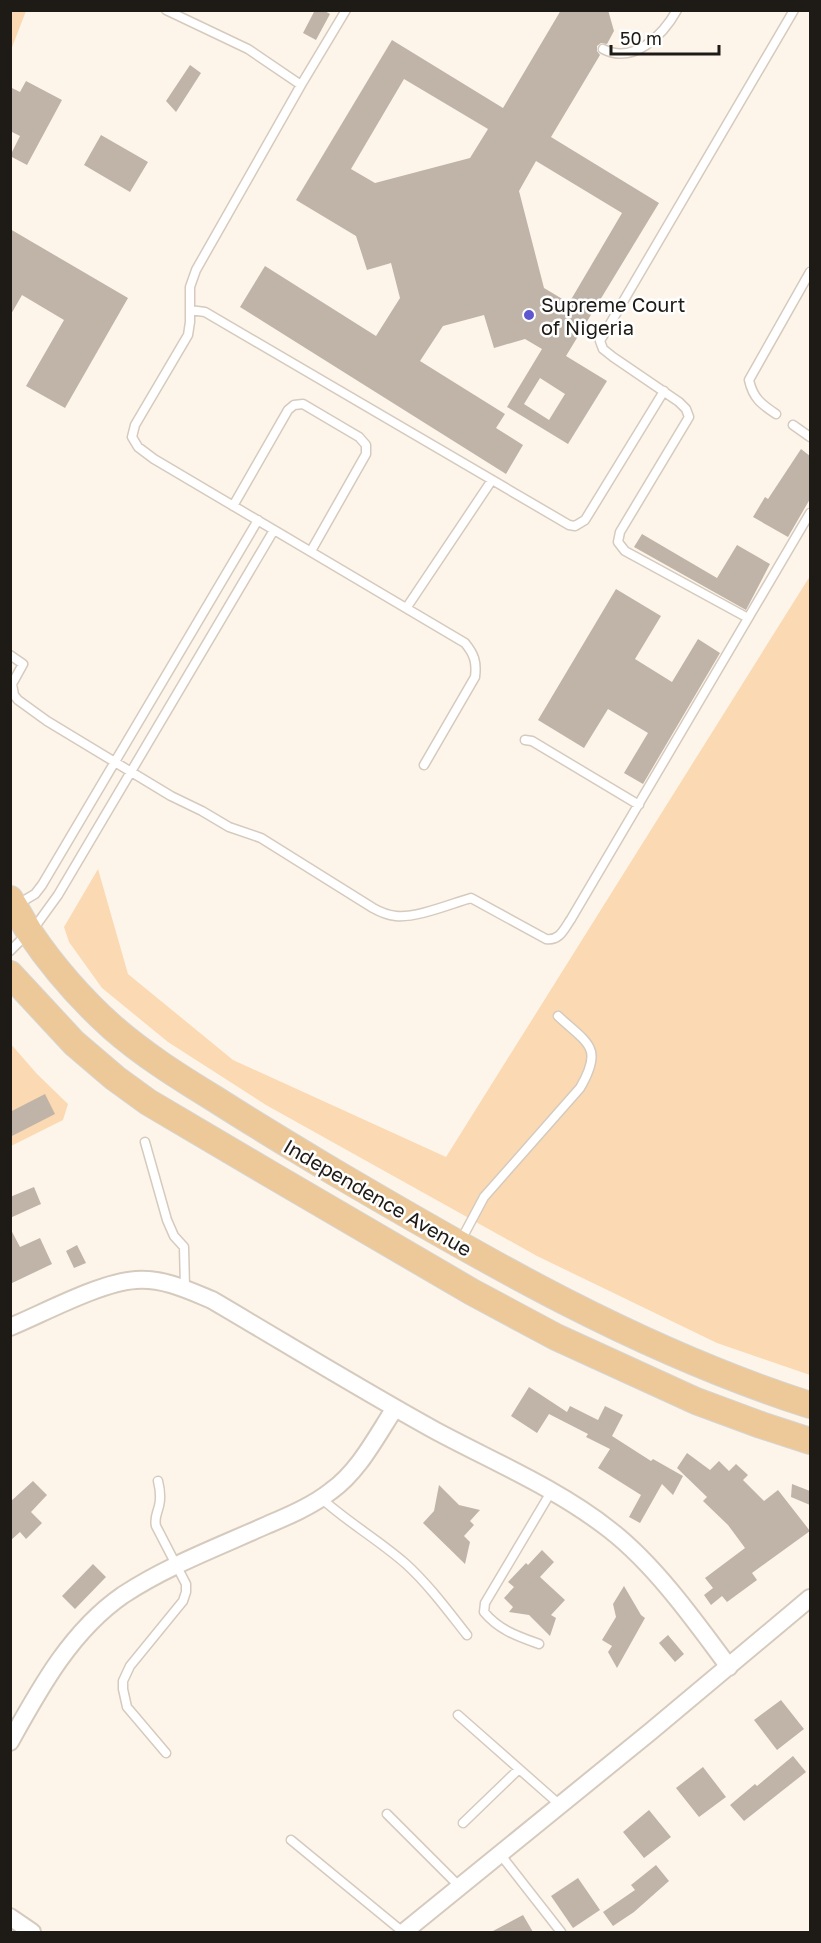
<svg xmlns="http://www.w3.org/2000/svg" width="821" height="1943" font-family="'Golos Text',sans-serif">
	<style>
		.green { fill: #fad9b3 }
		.building { fill: #bfb4a7; fill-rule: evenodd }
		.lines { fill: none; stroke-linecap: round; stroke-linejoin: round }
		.lane-casing { stroke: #d5cabd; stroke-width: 11 }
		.street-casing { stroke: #d5cabd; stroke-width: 20 }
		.primary-casing { stroke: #d6d6d5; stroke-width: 28 }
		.lane { stroke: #fff; stroke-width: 8 }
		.street { stroke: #fff; stroke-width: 16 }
		.primary { stroke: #edc898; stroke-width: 26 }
		.poi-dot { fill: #5e57cf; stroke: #fff; stroke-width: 2 }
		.labels { text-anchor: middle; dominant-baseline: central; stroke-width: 5; stroke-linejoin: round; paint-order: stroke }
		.poi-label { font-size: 20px; fill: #1e1a15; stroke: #fff; text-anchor: start }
		.street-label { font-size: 20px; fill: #1e1a15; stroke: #fff }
	</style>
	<rect width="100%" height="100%" fill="#fef5ea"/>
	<path class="green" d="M11,10L26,11L11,50L10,11Z
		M810,576V1375L717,1343L537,1256L266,1105L168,1042L102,988L69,942L64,927L98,869L128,974L233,1060L446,1157Z
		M10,1043L37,1074L68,1104L63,1120L11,1146Z"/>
	<path class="building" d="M315,10H323L330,14L316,40L303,33Z
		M561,10H608L614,31L607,44L601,43L597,46V51L600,55L551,137L659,203L566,356L607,381L568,444L507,407L542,349L525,339L494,348L484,315L443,326L420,361L505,414L496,428L523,445L506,474L240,307L265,266L376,336L400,298L391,263L367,270L356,236L296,200L392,40L503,108ZM404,79L488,129L470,158L375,183L351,169ZM536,161L622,213L569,303L544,288L519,191ZM540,378L565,394L549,420L524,404Z
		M190,65L201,73L176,112L166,101Z
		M26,81L62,100L27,165L10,156L20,136L10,131V87L20,92Z
		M101,135L148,162L130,192L84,165Z
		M10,229L128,298L65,408L26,386L64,320L22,295L10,316Z
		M801,449L810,456V499L788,537L753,517L765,497L768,499Z
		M642,534L717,578L737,545L770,564L746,610L634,547Z
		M616,589L661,616L635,659L672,682L698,639L720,653L643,784L624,773L648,733L608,709L584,748L538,720Z
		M45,1094L55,1114L10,1137V1112Z
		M34,1187L41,1204L10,1218V1197Z
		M10,1228L20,1247L40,1238L52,1264L10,1284Z
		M77,1245L86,1263L74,1268L66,1251Z
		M529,1387L567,1412L570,1406L598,1420L605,1406L623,1415L612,1436L651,1461L653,1459L683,1476L673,1495L662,1484L640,1523L629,1517L641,1495L598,1468L610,1449L586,1437L588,1434L549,1414L537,1433L511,1416Z
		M687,1453L710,1470L719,1461L729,1471L736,1464L748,1475L743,1480L764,1501L778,1490L810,1531L752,1573L757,1580L727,1602L722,1596L711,1605L704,1595L713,1588L705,1578L745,1548L728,1525L703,1501L707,1497L677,1468Z
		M33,1481L47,1495L31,1512L42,1523L26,1539L20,1532L10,1541V1502Z
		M792,1484L810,1491V1505L791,1497Z
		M439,1485L459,1505L480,1510L470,1521L474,1525L464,1536L470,1542L465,1564L423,1523L434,1511Z
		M542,1550L554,1562L540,1577L565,1600L551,1615L556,1618L550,1636L529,1615L509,1612L513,1607L504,1598L514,1587L508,1582L526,1563L528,1565Z
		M93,1564L106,1577L75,1609L62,1596Z
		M624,1586L641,1615L645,1618L617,1668L608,1652L612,1646L602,1640L616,1617L613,1604Z
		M668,1635L684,1654L675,1662L659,1643Z
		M781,1700L804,1729L777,1750L754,1720Z
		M793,1756L806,1772L744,1821L730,1805L755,1784L757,1786Z
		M703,1767L726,1797L699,1817L676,1788Z
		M649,1810L671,1837L644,1858L623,1832Z
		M656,1865L669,1881L634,1912L613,1926L603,1912L635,1890L631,1885Z
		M578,1878L600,1910L573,1928L551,1896Z
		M523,1915L533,1932H491Z"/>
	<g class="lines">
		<g class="lane-casing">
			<path id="lane" d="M166,10L248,49L301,85
				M346,10L301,85L196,270L190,287V322L188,335L135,425L132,437L138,447L154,459L465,643C474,654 477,662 475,677L424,765
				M603,49C634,65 663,35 677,10
				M190,310L205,312L569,525L575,526L585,520L664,391
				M776,414C761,404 753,398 749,380L810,272
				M793,425L810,437
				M233,506L288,410L294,405L303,404L359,437L366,445V454L311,551
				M407,607L492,480
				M748,618L625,551L618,542L620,532L689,417L686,409L679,402L613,357L603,349L600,341L794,10
				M10,655L23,664L12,684L14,695L18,700L47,721L171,796L202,811L229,827L261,838L373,908C380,912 387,915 396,916C417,918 450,904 471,898L546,939C560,941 564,929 571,919L810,513
				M525,740L532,741L639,805
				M18,904L35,894L42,885L258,520
				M10,951L37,924L58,895L274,530
				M145,1142L167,1220L174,1236L184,1247L185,1288
				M460,1242L484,1197L580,1088C604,1047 588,1044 558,1016
				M158,1481C160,1489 161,1498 159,1506C157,1514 154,1518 156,1526L186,1584V1592L183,1601L130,1666L123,1681V1689L127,1707L166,1753
				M321,1498C347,1522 379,1540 406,1564C429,1585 448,1611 467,1635
				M539,1644C517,1636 499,1630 484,1612L485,1603L551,1492
				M458,1715L560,1805
				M387,1814L460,1887
				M463,1823L519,1769
				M291,1840L403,1932
				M500,1854L561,1932"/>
		</g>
		<g class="street-casing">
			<path id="street" d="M10,1327C44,1313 101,1282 136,1280C163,1278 188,1290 212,1300C287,1344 360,1389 436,1431C494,1462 558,1489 610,1530C655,1565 695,1621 729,1667
				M10,1742C40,1688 71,1631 123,1595C167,1566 218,1547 267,1525C288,1516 312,1506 331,1491C359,1471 376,1437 395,1408
				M10,1917L32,1932
				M404,1932L650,1732L810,1598"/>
		</g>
		<g class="primary-casing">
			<path id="primary" d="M10,899C17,910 23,922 30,933C53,967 81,999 112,1027C144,1055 179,1077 215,1099C254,1124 294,1148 334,1172C487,1262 641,1351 810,1405
				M10,974L74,1043L115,1078L148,1102L270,1174L472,1292L556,1337L696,1401L761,1425L810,1441"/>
		</g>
		<use href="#lane" class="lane"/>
		<use href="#street" class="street"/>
		<use href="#primary" class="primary"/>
	</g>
	<circle class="poi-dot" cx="529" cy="315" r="6"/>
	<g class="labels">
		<g class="poi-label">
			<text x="541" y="304">Supreme Court<tspan x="541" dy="23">of Nigeria</tspan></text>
		</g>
		<g class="street-label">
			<text transform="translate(378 1197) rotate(30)">Independence Avenue</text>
		</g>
	</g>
	<rect width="821" height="1943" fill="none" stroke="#1e1a15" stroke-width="24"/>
	<path d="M611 45v9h108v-9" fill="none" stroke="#1e1a15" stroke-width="3"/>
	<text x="620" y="45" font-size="18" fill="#1e1a15" stroke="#ffffff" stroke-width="4.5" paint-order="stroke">50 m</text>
</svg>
